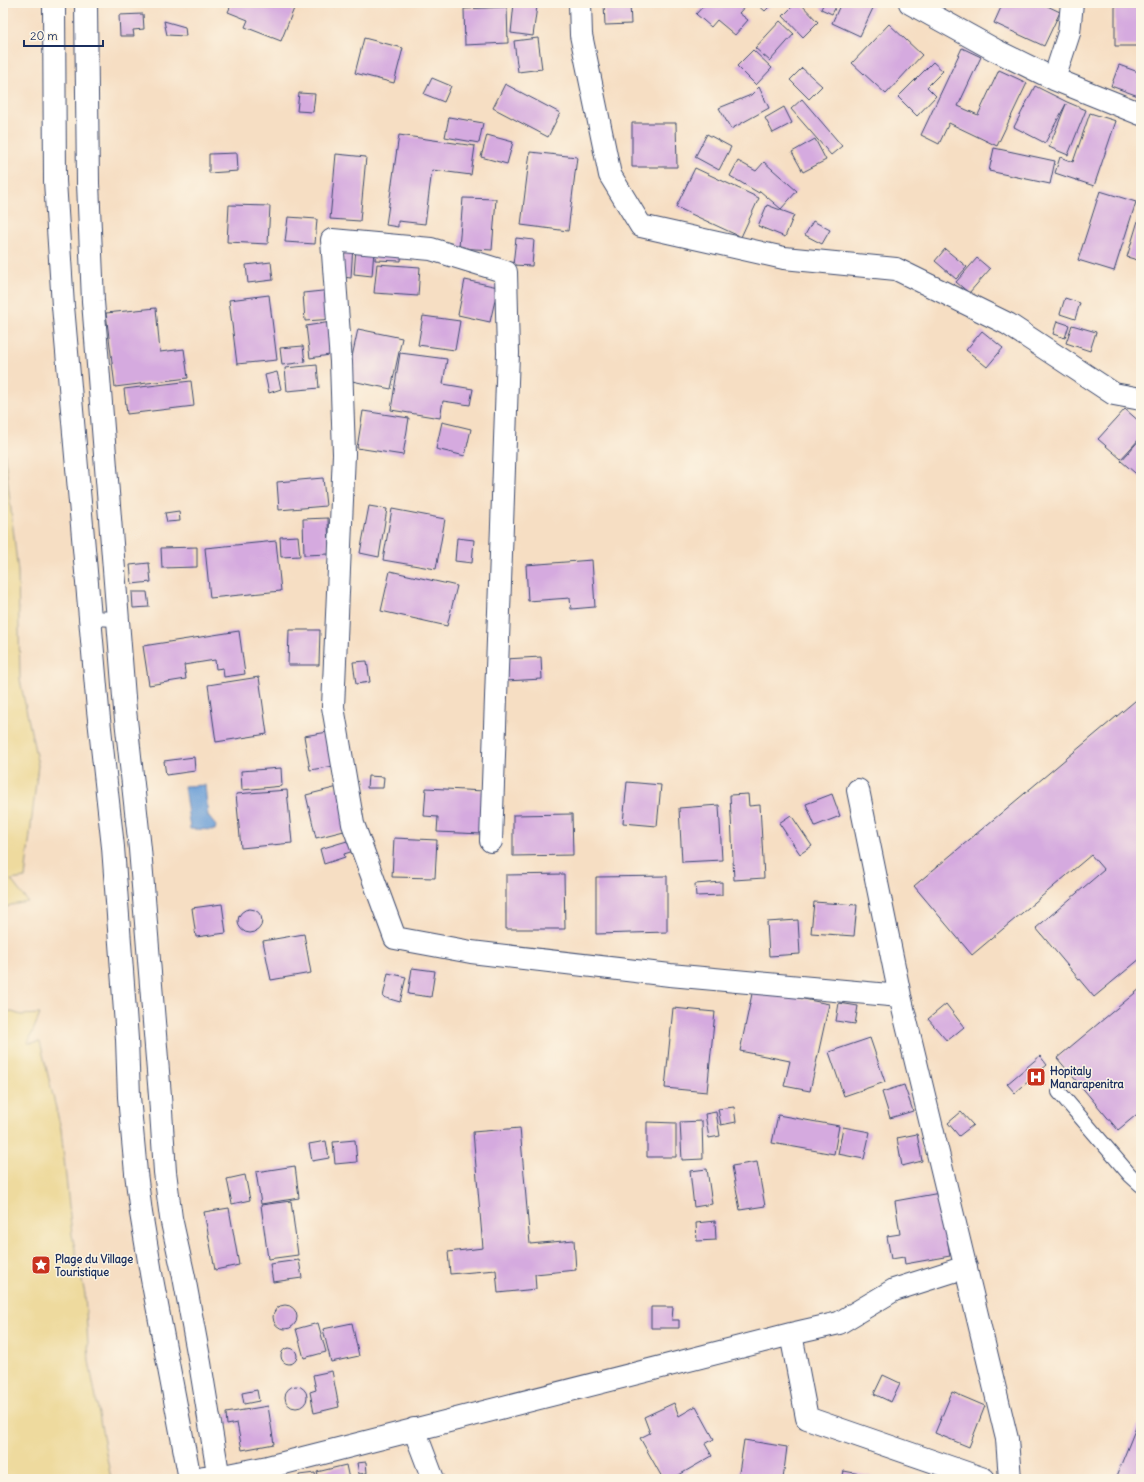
<svg xmlns="http://www.w3.org/2000/svg" width="1144" height="1482" font-family="Delius,sans-serif">
	<style>
		.sand { fill: #eeda9e; stroke: #84847e }
		.water { fill: #6b9ed7; stroke: #43669a }
		.building { fill: #d5aadf }
		.lines { fill: none; stroke-linecap: round; stroke-linejoin: round }
		.lane-casing { stroke: #3c496d; stroke-width: 16 }
		.street-casing { stroke: #3c496d; stroke-width: 24 }
		.lane { stroke: #fff; stroke-width: 14 }
		.street { stroke: #fff; stroke-width: 22 }
		.labels { text-anchor: middle; dominant-baseline: central; stroke-width: 3; stroke-linejoin: round; paint-order: stroke }
		.poi-label { font-size: 11px; font-weight: bold; fill: #1b2f5e; stroke: #fcf5e5; text-anchor: start }
	</style>
	<rect width="100%" height="100%" fill="#fcf5e5"/>
	<filter id="ink" filterUnits="userSpaceOnUse"><feTurbulence type="fractalNoise" baseFrequency=".025" numOctaves="2"/><feDisplacementMap in="SourceGraphic" scale="8" xChannelSelector="R" yChannelSelector="G"/><feConvolveMatrix kernelMatrix="1 2 1 2 8 2 1 2 1" color-interpolation-filters="sRGB"/></filter>
	<filter id="wash" filterUnits="userSpaceOnUse"><feTurbulence type="fractalNoise" baseFrequency=".012" numOctaves="4" result="noise"/><feDisplacementMap in="SourceGraphic" scale="16" xChannelSelector="R" yChannelSelector="G"/><feGaussianBlur stdDeviation="0.9" result="paint"/><feColorMatrix in="noise" values="0 0 0 0 0 0 0 0 0 0 0 0 0 0 0 0 0 1.4 0 .05"/><feComposite in="paint" operator="in"/></filter>
	<g filter="url(#wash)">
		<rect width="100%" height="100%" fill="#f6dec3"/>
		<path class="sand" d="M3,439L18,572L20,680L38,765L25,878L11,880L28,902L11,905L3,909Z
			M3,1009L21,1015L40,1014L28,1043L40,1042L61,1129L72,1235L85,1294L89,1361L111,1479H3Z"/>
		<path class="water" d="M205,785L208,816L216,826L215,830L190,829L184,786Z"/>
		<g id="blocks">
			<path class="building" d="M232,3H289L295,6L281,41L245,27L248,20L228,12Z
				M514,3L537,6L533,36L511,33Z
				M604,3H630L631,24L605,25Z
				M706,3H748L739,13L748,20L735,35L717,20L711,27L696,14Z
				M756,3H773L765,11Z
				M796,3H800L818,22L803,37L783,16Z
				M824,3H838L832,14L821,9Z
				M841,3H868L874,6L860,36L832,23Z
				M1003,3H1041L1060,12L1044,46L994,23Z
				M1115,3H1141V46H1115Z
				M507,7L508,43L465,45L464,9Z
				M143,14L144,29L133,30L134,36H120L119,15Z
				M164,21L185,27L186,36L167,35Z
				M780,21L794,34L770,61L755,48Z
				M889,24L922,55L886,94L852,63Z
				M364,38L403,48L394,83L355,73Z
				M538,38L542,69L518,72L514,41Z
				M962,48L981,57L958,106L978,115L999,70L1027,83L997,146L949,123L939,144L921,135Z
				M753,50L772,68L756,85L737,66Z
				M933,62L943,71L927,87L936,96L917,116L898,97Z
				M1119,65L1141,73V97L1111,86Z
				M802,68L822,86L809,99L790,80Z
				M432,78L451,86L444,102L424,94Z
				M505,84L560,113L548,137L493,108Z
				M1035,86L1067,102L1086,110L1068,155L1049,147L1066,104L1045,143L1014,127Z
				M759,87L769,108L731,129L719,108L751,95Z
				M299,93L315,94L313,112L297,111Z
				M802,99L842,146L831,155L791,109Z
				M784,107L792,123L773,133L765,118Z
				M1090,113L1116,121L1094,186L1055,173L1060,157L1073,162Z
				M449,117L483,123L479,143L445,137Z
				M632,123H676L677,167H632Z
				M707,134L731,147L719,170L695,157Z
				M399,135L475,146L471,175L432,170L425,224L398,221V227L386,225Z
				M487,135L513,142L507,164L481,157Z
				M815,139L826,160L803,172L792,152Z
				M994,148L1055,161L1050,184L989,171Z
				M530,152L577,157L568,231L521,225Z
				M237,153L238,171L209,173V154Z
				M336,154L366,157L360,221L330,219Z
				M738,161L756,171L764,162L797,191L781,209L760,191L759,193L730,176Z
				M695,168L759,198L741,237L676,207Z
				M1100,191L1136,202L1114,271L1078,260Z
				M463,198L496,199L492,250L459,248Z
				M229,205L270,206L268,244L227,242Z
				M767,205L794,215L785,237L758,226Z
				M1141,211V261L1127,257Z
				M288,217L317,219L315,244L285,242Z
				M813,221L830,230L822,244L805,235Z
				M516,238L534,240L532,266L513,265Z
				M344,244L353,245L351,278L342,277Z
				M356,248L374,250L372,276L354,274Z
				M376,248L402,250L401,261L375,260Z
				M945,249L967,267L956,279L935,261Z
				M977,258L990,269L969,293L956,282Z
				M271,262L273,280L248,283L246,265Z
				M377,264L420,267L418,296L374,293Z
				M465,280L498,287L490,322L458,315Z
				M332,290L334,319L305,321L303,293Z
				M269,295L277,360L237,364L229,300Z
				M1065,298L1080,303L1075,319L1060,314Z
				M156,308L160,352L184,349L188,378L115,387L106,313Z
				M423,316L460,321L455,350L418,345Z
				M1057,321L1069,325L1065,338L1053,334Z
				M331,322L336,354L310,358L306,326Z
				M1072,325L1096,332L1090,351L1066,343Z
				M358,329L402,338L391,389L347,380Z
				M982,331L1003,348L987,367L966,350Z
				M303,346L305,362L282,365L280,348Z
				M400,353L447,359L443,384L473,389L470,405L443,401L440,418L391,410Z
				M317,365L319,388L287,391L285,368Z
				M277,372L281,389L269,393L265,375Z
				M191,381L194,406L127,414L124,389Z
				M1125,409L1141,423V437L1121,459L1098,439Z
				M363,411L409,418L403,455L357,448Z
				M442,422L471,429L465,456L436,449Z
				M1141,438V478L1121,461Z
				M323,478L326,506L279,510L277,482Z
				M369,506L387,509L379,557L360,553Z
				M392,509L445,519L436,569L383,560Z
				M179,511L180,521L167,522L165,513Z
				M328,518L329,554L304,555L303,519Z
				M298,536L300,556L281,557L280,537Z
				M457,538L474,540L472,563L455,561Z
				M276,541L281,591L210,598L205,548Z
				M197,547V567L162,568L161,548Z
				M592,560L595,607L571,609L570,598L528,601L526,565Z
				M149,563L151,582L132,584L130,565Z
				M390,571L457,586L447,626L381,611Z
				M132,592H147L149,607L133,608Z
				M289,630H320L319,665H288Z
				M239,631L245,674L224,677L223,668L216,669L215,660L184,665L186,679L149,685L143,646Z
				M541,657L542,679L506,681L505,659Z
				M367,661L370,682L356,684L353,662Z
				M259,677L267,734L216,742L208,685Z
				M1141,696V958L1094,997L1036,928L1104,870L1091,855L972,955L914,886Z
				M334,731L340,765L310,770L304,736Z
				M194,757L195,771L166,775L164,761Z
				M281,768L282,786L242,790L241,771Z
				M368,776L384,777L383,788H367Z
				M627,782L661,785L657,826L623,823Z
				M342,786L352,829L316,838L306,795Z
				M426,788L484,791L482,834L437,832L438,817L424,816Z
				M287,790L292,843L241,848L236,794Z
				M748,794L749,806L760,805L764,878L734,880L730,795Z
				M832,794L840,816L815,826L806,804Z
				M719,805L722,860L682,862L679,808Z
				M572,814L573,855L513,856V815Z
				M791,815L812,846L800,854L779,823Z
				M394,838L437,840L435,878L392,877Z
				M354,839L357,850L344,854L345,857L324,864L320,849Z
				M564,874L565,929H506V875Z
				M667,876V932L596,934V877Z
				M722,882V895L696,896L695,884Z
				M814,902L857,905L854,936L811,933Z
				M222,904L226,933L196,937L192,908Z
				M238 921a12 12 0 1 1 24 0a12 12 0 1 1-24 0Z
				M798,920L800,954L769,956L767,922Z
				M304,934L311,973L271,980L263,941Z
				M412,968L435,971L431,997L408,994Z
				M388,973L406,977L400,1002L383,997Z
				M1141,988V1111L1118,1130L1057,1058Z
				M753,989L829,1004L810,1091L784,1086L790,1061L740,1051Z
				M839,1003L858,1006L855,1024L836,1021Z
				M946,1004L964,1027L947,1041L928,1019Z
				M673,1008L715,1012L707,1092L665,1088Z
				M870,1038L885,1082L844,1096L829,1052Z
				M1040,1056L1047,1065L1015,1093L1007,1084Z
				M904,1085L913,1111L890,1118L882,1092Z
				M734,1107L736,1122L721,1125L718,1109Z
				M716,1112L720,1136L709,1138L705,1114Z
				M961,1112L973,1125L959,1136L948,1123Z
				M778,1115L839,1126L834,1154L772,1143Z
				M702,1121L703,1159L682,1160L680,1122Z
				M647,1122L676,1123V1157H647Z
				M843,1127L870,1132L864,1159L838,1154Z
				M520,1128L530,1244L574,1240L576,1270L535,1274L536,1289L498,1293L496,1270L450,1274L448,1252L483,1248L473,1132Z
				M917,1134L922,1161L902,1166L897,1138Z
				M355,1140L357,1162L335,1164L333,1142Z
				M326,1141L329,1158L312,1161L309,1144Z
				M757,1162L765,1206L740,1210L732,1166Z
				M295,1166L299,1198L261,1204L256,1172Z
				M707,1169L712,1204L694,1207L690,1171Z
				M245,1175L250,1200L232,1204L227,1179Z
				M940,1193L950,1256L905,1264L904,1257L891,1259L887,1236L900,1234L895,1201Z
				M291,1201L298,1255L268,1259L261,1205Z
				M229,1208L239,1265L215,1270L204,1212Z
				M715,1221L716,1240L697,1241L696,1223Z
				M299,1260L302,1278L273,1282L270,1264Z
				M273 1317a12 12 0 1 1 24 0a12 12 0 1 1-24 0Z
				M651,1307H673L672,1320H679V1328H651Z
				M318,1323L326,1352L304,1358L296,1329Z
				M352,1323L359,1356L331,1362L323,1329Z
				M281 1356a8 8 0 1 1 16 0a8 8 0 1 1-16 0Z
				M332,1371L339,1407L314,1413L310,1392L316,1390L313,1375Z
				M883,1375L900,1383L891,1402L874,1394Z
				M285 1397a11 11 0 1 1 22 0a11 11 0 1 1-22 0Z
				M257,1390L259,1401L244,1404L242,1393Z
				M952,1392L985,1406L969,1447L935,1433Z
				M674,1403L679,1416L696,1406L714,1439L705,1444L712,1456L672,1479H663L640,1438L650,1433L644,1417Z
				M268,1406L274,1444L242,1450L237,1423L227,1425L226,1413Z
				M1137,1425L1141,1427V1479H1122L1116,1477Z
				M744,1440L787,1447L783,1479H738Z
				M366,1462L367,1473L359,1474L357,1463Z
				M346,1465L349,1479H319L317,1472Z
				M844,1471L875,1477L874,1479H842Z
				M315,1473L316,1479H299V1475Z"/>
		</g>
	</g>
	<g filter="url(#ink)">
		<use href="#blocks" fill-opacity="0" stroke="#3c496d" stroke-width="1"/>
		<g class="lines">
			<g class="lane-casing">
				<path id="lane" d="M90,618L118,619
					M1059,1092L1130,1175L1141,1185"/>
			</g>
			<g class="street-casing">
				<path id="street" d="M54,3L55,181L63,306L98,710L113,847L127,1039L129,1097L136,1173L141,1213L152,1279L190,1479
					M86,3L88,183L93,301L125,710L140,849L160,1096L165,1172L171,1218L184,1277L200,1363L219,1479
					M580,3L581,35L610,175L641,226L784,258L896,269L1008,324L1114,394L1141,399
					M910,3L995,50L1054,79L1141,114
					M1054,79L1069,33L1072,3
					M858,790L900,996L1007,1439L1010,1479
					M491,841L508,353L506,272L431,249L332,240L341,362L344,454L333,707L353,824L395,938L471,952L670,975L900,996
					M791,1334L839,1323L894,1290L966,1267
					M414,1429L433,1479
					M204,1477H218L268,1467L791,1334L807,1418L984,1479"/>
			</g>
			<use href="#lane" class="lane"/>
			<use href="#street" class="street"/>
		</g>
	</g>
	<defs>
		<g id="hospital-square" transform="scale(1)"><rect x="-9" y="-9" width="18" height="18" rx="4" fill="#c8321e" stroke="#fcf5e5"/><path d="M-5-5h3v3.5h4V-5h3V5h-3V1.5h-4V5h-3Z" fill="#fff"/></g>
		<g id="sight-square" transform="scale(1)"><rect x="-9" y="-9" width="18" height="18" rx="4" fill="#c8321e" stroke="#fcf5e5"/><path d="M0-6L1.8-2.2L6-1.7L2.9 1.2L3.7 5.4L0 3.3L-3.7 5.4L-2.9 1.2L-6-1.7L-1.8-2.2Z" fill="#fff"/></g>
	</defs>
	<g fill-rule="evenodd">
		<use href="#hospital-square" x="1036" y="1077"/>
		<use href="#sight-square" x="41" y="1265"/>
	</g>
	<g class="labels">
		<g class="poi-label">
			<text x="1050" y="1071">Hopitaly<tspan x="1050" dy="13">Manarapenitra</tspan></text>
			<text x="55" y="1259">Plage du Village<tspan x="55" dy="13">Touristique</tspan></text>
		</g>
	</g>
	<rect width="1144" height="1482" fill="none" stroke="#fcf5e5" stroke-width="16"/>
	<path d="M24 40v6h79v-6" fill="none" stroke="#1b2f5e" stroke-width="2"/>
	<text x="30" y="40" font-size="12" fill="#1b2f5e" stroke="#fcf5e5" stroke-width="3" paint-order="stroke">20 m</text>
</svg>
